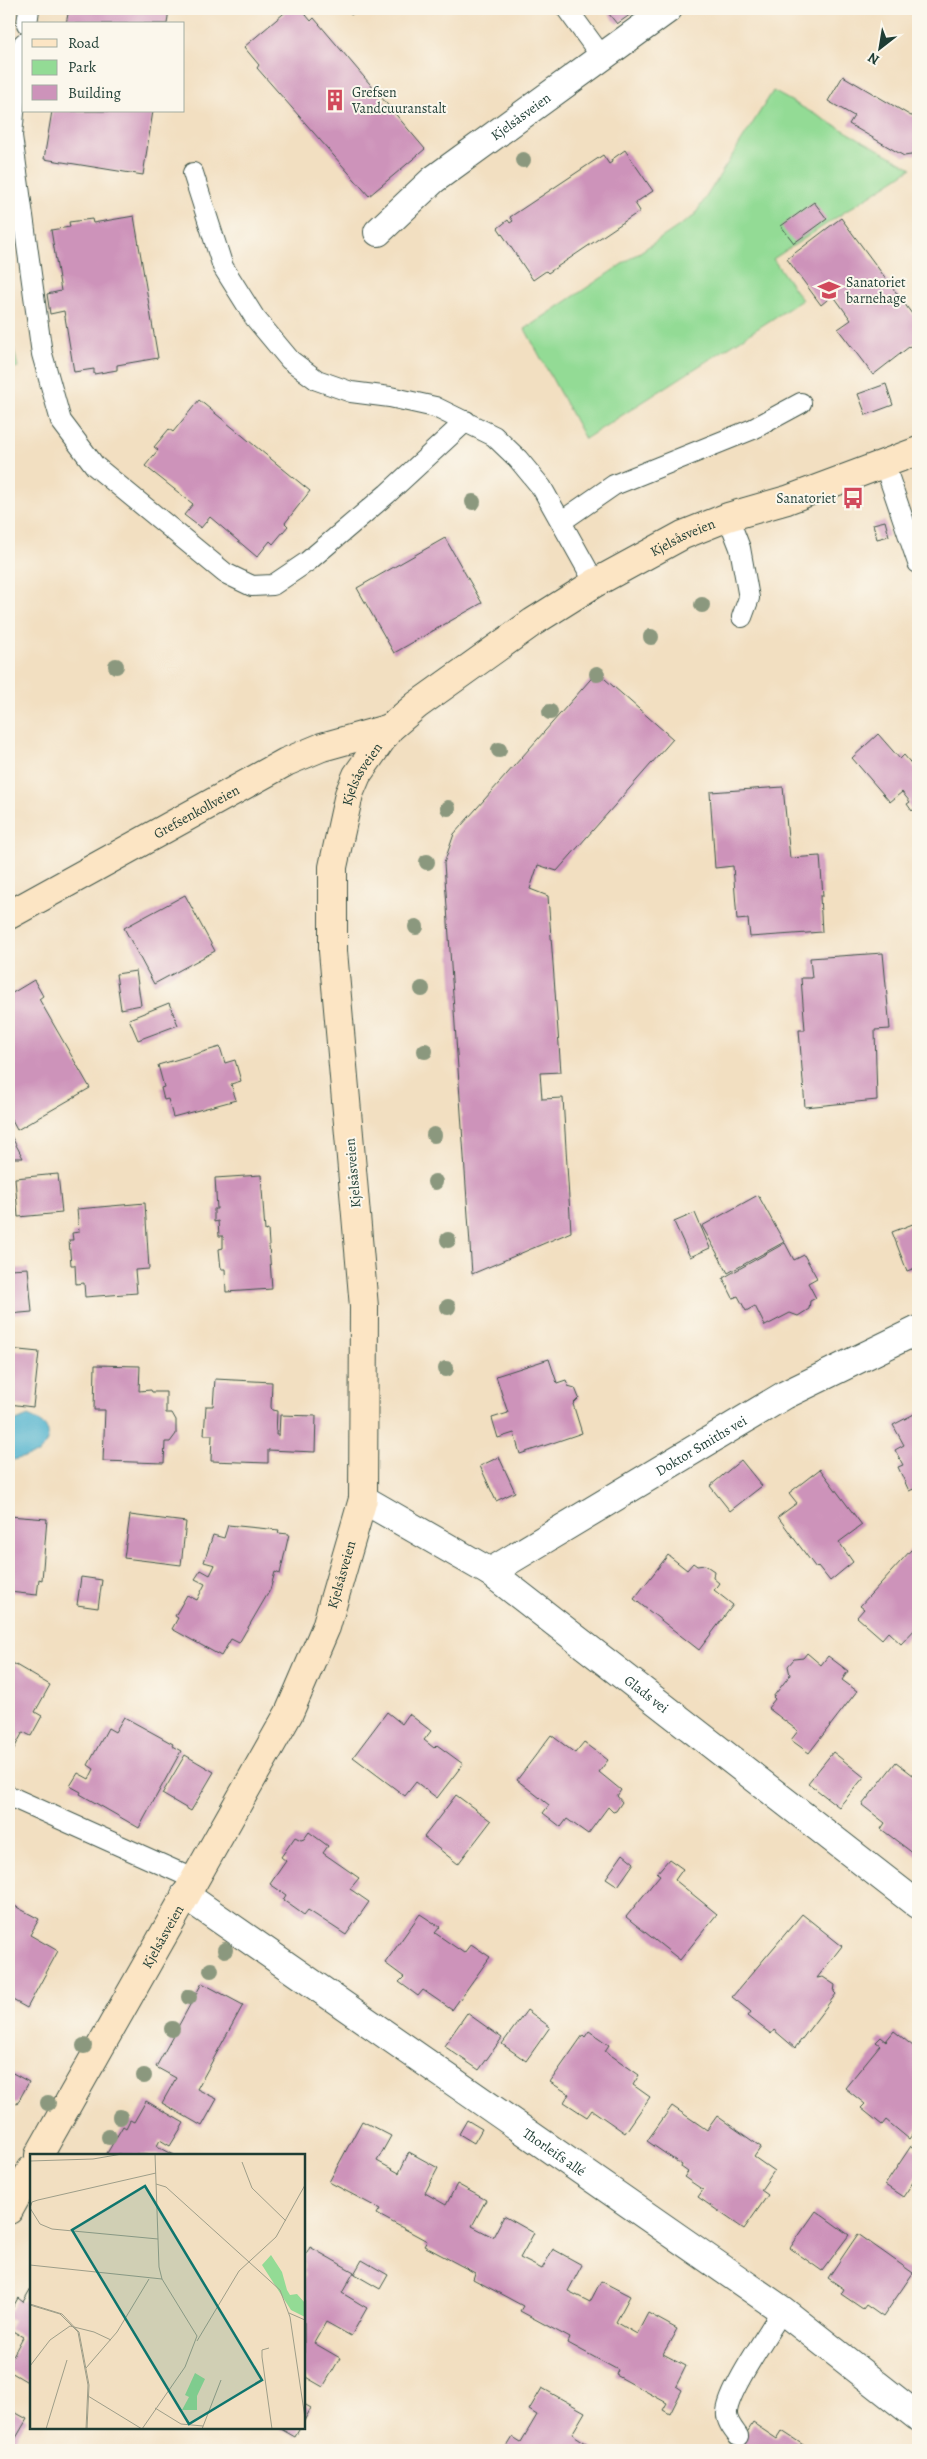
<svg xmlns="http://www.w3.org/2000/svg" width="927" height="2459" font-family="Alegreya,serif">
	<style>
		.green { fill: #93db95; stroke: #598c64 }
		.water { fill: #4fb2ce; stroke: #377881 }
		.building { fill: #cd93ba }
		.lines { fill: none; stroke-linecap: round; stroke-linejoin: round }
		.lane-casing { stroke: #3f5549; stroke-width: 22 }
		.street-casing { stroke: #3f5549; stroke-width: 30 }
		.secondary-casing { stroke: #3f5549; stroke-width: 30 }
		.lane { stroke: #fff; stroke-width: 20 }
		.street { stroke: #fff; stroke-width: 28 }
		.secondary { stroke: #fce5c4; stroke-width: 28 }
		.tree { fill: #8b987e }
		.labels { text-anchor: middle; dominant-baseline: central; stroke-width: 4; stroke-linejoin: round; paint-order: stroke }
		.poi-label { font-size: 14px; fill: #1f3d34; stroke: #fbf7ec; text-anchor: start }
		.street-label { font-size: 14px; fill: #1f3d34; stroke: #fbf7ec }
		.inset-road { fill: none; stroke: #9e9e89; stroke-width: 1 }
		.view { fill: #0f766e; fill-opacity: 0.15; stroke: #0f766e; stroke-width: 2.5 }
		.inset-edge { fill: none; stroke: #1f3d34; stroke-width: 2.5 }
	</style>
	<rect width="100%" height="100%" fill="#fbf7ec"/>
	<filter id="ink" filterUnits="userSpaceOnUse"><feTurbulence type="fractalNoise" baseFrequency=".02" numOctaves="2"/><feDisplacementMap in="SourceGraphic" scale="10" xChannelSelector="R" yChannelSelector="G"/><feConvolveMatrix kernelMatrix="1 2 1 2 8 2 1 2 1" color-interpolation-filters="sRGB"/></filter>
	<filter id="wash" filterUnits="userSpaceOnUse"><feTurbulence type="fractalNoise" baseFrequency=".0096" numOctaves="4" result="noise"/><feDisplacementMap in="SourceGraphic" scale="20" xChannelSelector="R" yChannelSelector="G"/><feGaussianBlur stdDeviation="1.12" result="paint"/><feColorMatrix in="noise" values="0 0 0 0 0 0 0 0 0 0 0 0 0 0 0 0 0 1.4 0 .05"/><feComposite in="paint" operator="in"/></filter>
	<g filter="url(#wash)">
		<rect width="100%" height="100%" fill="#f2dfc1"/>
		<path class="green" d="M773,91L912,168L773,259L802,300L585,439L525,329L694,216Z
			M9,329L18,367L9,370Z"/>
		<path class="water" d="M28,1416C50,1425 55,1435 38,1454L9,1461V1424Z"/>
		<g id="blocks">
			<path class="building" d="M69,9H169L167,24H66Z
				M289,9H301L311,21L314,18L425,149L369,196L257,68L259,65L244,47Z
				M347,9H359L351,15Z
				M605,9H638L617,24Z
				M843,76L911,116L918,115V154L904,156L849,124L854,116L828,101Z
				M52,111H153L143,175L44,159Z
				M625,150L653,191L635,203L640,211L548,273L546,271L533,280L498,228L508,220L510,223L513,221L510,217L603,155L609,164L612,162L611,160Z
				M814,202L827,219L794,243L781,226Z
				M134,216L158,358L117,365V370L94,374V369L74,372L64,311L50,314L47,294L61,291L51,230L70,227L69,222L92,219L93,223Z
				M841,218L918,322V340L873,375L838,329L851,320L833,295L821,305L787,259Z
				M886,384L893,405L866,415L858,394Z
				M199,400L310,491L285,523L288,526L273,544L270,541L257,557L210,517L201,528L184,515L193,504L145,466L158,450L154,447L169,429L173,432Z
				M885,521L889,536L877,539L873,524Z
				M445,538L482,603L394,653L357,588Z
				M597,672L673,739L557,871L538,865L530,889L548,896L561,1072L540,1073L542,1099L563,1098L571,1232L472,1274L444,863L454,834Z
				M878,734L900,759L904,755L915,768L918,765V810L916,807L912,811L907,804L910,802L902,792L890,802L852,758Z
				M783,787L790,858L820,856L823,896H820L822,932L750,937L748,919L737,920L733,866L715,868L710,792Z
				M185,895L215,951L154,984L124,928Z
				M883,953L890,1029L875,1030L877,1100L805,1107L799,1030H805L801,978H812L810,958Z
				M136,971L141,1005L121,1009L116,974Z
				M34,980L43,996L39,999L90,1088L17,1130L9,1115V995Z
				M169,1003L178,1025L138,1040L129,1019Z
				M220,1047L225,1063L235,1060L241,1081L231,1084L236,1100L173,1117L168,1099L164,1100L161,1088L164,1087L158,1065Z
				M9,1132L23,1158H9Z
				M58,1174L62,1213L18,1217L15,1178Z
				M261,1175L265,1231L268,1230L272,1289L226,1292L225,1269H221L219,1249L223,1248V1236H219L218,1221L214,1222V1209H217L215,1178Z
				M758,1195L784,1242L728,1273L702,1226Z
				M145,1203L149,1269L135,1270L137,1293L85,1297L84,1283L76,1284L75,1265H71L69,1240H73L72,1233L79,1232L77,1209Z
				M695,1213L710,1248L690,1257L674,1222Z
				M918,1222V1267L907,1271L892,1232Z
				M785,1243L794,1260L804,1255L817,1278L808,1283L816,1298L810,1301L809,1309L798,1316L790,1313L765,1326L755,1306L746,1311L738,1296L733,1298L723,1278Z
				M28,1268L32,1312L9,1314V1269Z
				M9,1349L39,1352L33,1407L9,1404Z
				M549,1359L557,1383L566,1380L568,1386L575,1388L579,1398L573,1404L582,1433L520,1454L514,1433L498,1438L492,1418L508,1413L496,1376Z
				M95,1365L140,1366L139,1391L151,1390L152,1392H166V1413H172L176,1420V1434L170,1442H165L164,1463L103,1461L105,1410H94Z
				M215,1379L272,1382L271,1407L272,1410L277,1411L276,1435H279L280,1415L316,1416L315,1452L268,1450V1463L211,1461L212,1435H204L206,1406H213Z
				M918,1412V1487L909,1491L898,1467L903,1465L895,1450L904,1445L893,1425Z
				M499,1457L515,1492L496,1501L480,1466Z
				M741,1460L762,1486L730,1511L710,1486Z
				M820,1469L862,1525L839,1542L853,1562L830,1581L818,1566L816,1568L778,1517L797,1503L789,1493Z
				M130,1515L186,1522L181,1565L124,1558Z
				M9,1516L47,1519L42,1580L39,1579L37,1595L9,1592Z
				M228,1525L279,1530L278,1533L289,1534L280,1574L275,1572L270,1590L239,1643L231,1639L221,1656L172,1629L178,1618L175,1616L187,1595L197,1600L205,1584L195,1579L201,1570L210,1575L215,1565L204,1562L213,1535L224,1538Z
				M911,1550L918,1556V1626L901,1644L888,1632L882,1639L857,1617L864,1609L860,1606Z
				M668,1555L687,1570L693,1563L697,1566L705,1565L714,1571L713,1578L719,1583L714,1590L733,1605L699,1650L634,1599Z
				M81,1577L102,1580L98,1608L77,1605Z
				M807,1653L821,1665L828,1656L848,1671L842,1680L857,1691L809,1753L791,1740L798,1731L768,1708L775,1699L773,1697L790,1675L788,1666L794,1659L803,1658Z
				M9,1661L50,1685L35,1712L42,1716L31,1736L23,1732L9,1758Z
				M387,1712L402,1724L409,1714L431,1731L424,1740L434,1748L437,1745L463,1764L437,1798L416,1782L405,1796L353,1757Z
				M124,1717L173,1744L172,1746L181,1751L139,1828L80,1794L81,1792L70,1786L78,1773L89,1779L94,1769L88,1765L108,1728L115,1732Z
				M551,1735L575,1753L584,1742L608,1760L599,1772L621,1790L617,1796L622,1802L616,1811L613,1812L608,1807L588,1834L567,1819L561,1827L543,1813L549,1805L517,1780Z
				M833,1752L864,1777L839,1807L808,1783Z
				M185,1755L214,1772L191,1811L162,1794Z
				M896,1762L918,1779V1857L881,1829L885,1823L862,1805Z
				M456,1795L491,1821L458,1864L424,1837Z
				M309,1832L328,1846L323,1853L359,1878L350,1889L369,1902L346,1935L308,1910L304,1915L283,1900L286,1895L270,1884L286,1861L281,1857L295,1837L301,1840L304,1839Z
				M623,1854L634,1863L618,1886L606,1878Z
				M669,1859L683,1869L675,1880L717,1914L680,1960L626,1917L660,1875L657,1873Z
				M9,1903L39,1919L30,1935L58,1951L27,2008L9,1998Z
				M420,1914L440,1927L435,1933L464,1953L471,1944L490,1957L452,2010L423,1990L418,1996L399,1982L404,1977L385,1963Z
				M802,1914L842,1946L817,1978L823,1977L835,1985L834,1992L836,1994L795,2048L774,2030L771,2034L748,2016L751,2012L732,1997Z
				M202,1983L243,2005L197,2089L217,2099L202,2126L162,2103L176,2078L156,2067Z
				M527,2010L550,2027L526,2061L502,2044Z
				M467,2013L502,2038L479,2070L444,2046Z
				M589,2031L609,2045L605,2051L639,2075L633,2085L650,2097L625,2133L592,2110L587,2117L564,2102L569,2094L550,2082L583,2035L585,2037Z
				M894,2031L918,2050V2127L909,2139L886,2120L882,2125L861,2108L865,2104L845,2088L880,2045L876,2042L881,2037L886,2041Z
				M9,2071L29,2082L17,2104L9,2099Z
				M146,2101L184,2123L170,2146L160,2140L157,2146L174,2155H106L123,2126L126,2128L130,2120L134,2122Z
				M672,2106L707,2130L717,2116L761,2147L754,2157L774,2171L761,2190L768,2195L744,2229L698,2197L703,2190L684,2177L688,2172L681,2167L682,2165L647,2141Z
				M467,2120L482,2129L474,2143L459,2134Z
				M362,2121L391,2136L377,2161L399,2173L409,2152L438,2168L425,2193L446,2205L457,2184L486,2200L472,2226L493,2237L504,2216L534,2233L520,2258L542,2269L553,2249L582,2265L568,2291L590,2302L601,2281L630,2296L616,2322L637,2334L648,2313L677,2329L663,2354L686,2366L676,2386L682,2390L670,2414L663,2410L667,2403L616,2375L618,2370L568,2343L570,2338L520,2311L523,2306L473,2279L475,2273L424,2246L427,2241L377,2214L380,2209L329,2182Z
				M911,2146L918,2151V2175L903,2197L885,2185Z
				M816,2211L849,2235L822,2271L790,2248Z
				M858,2234L913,2273L883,2317L866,2305L863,2309L841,2294L844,2289L828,2278Z
				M310,2247L354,2272L342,2293L367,2308L351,2336L326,2322L314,2343L340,2358L323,2387L304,2376V2278L306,2274L304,2273V2259Z
				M362,2260L388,2275L380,2289L354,2274Z
				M31,2288V2384L9,2371V2363L23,2337L9,2329L13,2321L9,2319V2314L18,2298L23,2302Z
				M542,2388L585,2412L572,2434L597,2450H505L513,2437L521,2442L537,2415L529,2410Z
				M304,2404L311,2408L304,2421Z
				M9,2409L27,2419L9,2450Z
				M753,2423L777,2439L782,2431L811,2450H736Z
				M279,2428H300L295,2437Z"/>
		</g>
	</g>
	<g filter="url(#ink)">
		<use href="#blocks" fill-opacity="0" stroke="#3f5549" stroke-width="1"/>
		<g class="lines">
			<g class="lane-casing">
				<path id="lane" d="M567,9L602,57
					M27,24L29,9
					M24,43L16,89L12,136L42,354L61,421L95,466L225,573L252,586L273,585L307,562L387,494L466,421
					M193,173L223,267L255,318L290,360L317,380L351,392L390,397L435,407L494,436L518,459L542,488L595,583
					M884,463L918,563
					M728,517L740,548L749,598L742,617
					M562,521L614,485L753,429L801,403
					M9,1796L194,1879
					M738,2436C733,2429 726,2421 727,2412C729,2389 769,2333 782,2310"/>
			</g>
			<g class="street-casing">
				<g id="street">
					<path id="s1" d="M378,232L433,180L668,9"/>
					<path id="s2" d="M363,1499L490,1572L918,1905"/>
					<path id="s3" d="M490,1572L785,1395L918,1330"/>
					<path id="s4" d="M185,1895L782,2310L918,2417"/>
				</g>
			</g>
			<g class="secondary-casing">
				<g id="secondary">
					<path id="s5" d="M9,915L286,762L322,747L390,728"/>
					<path id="s6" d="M39,2155L289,1713L326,1627L363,1499L364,1307L333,951V867L349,794L357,775L390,728L417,705L533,622L595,583L683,535L728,517L787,500L918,451"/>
					<path d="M9,2210L31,2170"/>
				</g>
			</g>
			<use href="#lane" class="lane"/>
			<use href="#street" class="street"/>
			<use href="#secondary" class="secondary"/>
		</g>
		<g class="tree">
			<circle cx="523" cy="160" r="8"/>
			<circle cx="473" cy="502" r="8"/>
			<circle cx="702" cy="605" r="8"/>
			<circle cx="651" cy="637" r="8"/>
			<circle cx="116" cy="666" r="8"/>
			<circle cx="597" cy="674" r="8"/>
			<circle cx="550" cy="712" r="8"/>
			<circle cx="499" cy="750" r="8"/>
			<circle cx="448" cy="808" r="8"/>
			<circle cx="427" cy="862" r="8"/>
			<circle cx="416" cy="927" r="8"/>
			<circle cx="422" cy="989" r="8"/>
			<circle cx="425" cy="1051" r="8"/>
			<circle cx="434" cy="1135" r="8"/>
			<circle cx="435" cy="1182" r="8"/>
			<circle cx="448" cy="1240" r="8"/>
			<circle cx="448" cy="1307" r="8"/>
			<circle cx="446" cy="1369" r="8"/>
			<circle cx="225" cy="1950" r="8"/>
			<circle cx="211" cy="1970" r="8"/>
			<circle cx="189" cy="1997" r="8"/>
			<circle cx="172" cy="2029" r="8"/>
			<circle cx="84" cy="2046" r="8"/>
			<circle cx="144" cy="2076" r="8"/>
			<circle cx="48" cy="2103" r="8"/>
			<circle cx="120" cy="2117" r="8"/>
			<circle cx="109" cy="2137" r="8"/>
		</g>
	</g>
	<defs>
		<g id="building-bare" transform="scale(1.725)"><path d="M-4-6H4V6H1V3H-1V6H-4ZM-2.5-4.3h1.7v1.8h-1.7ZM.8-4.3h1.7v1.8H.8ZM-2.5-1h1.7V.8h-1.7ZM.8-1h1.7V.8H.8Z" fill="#d1495b" stroke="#fbf7ec" stroke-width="2.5" paint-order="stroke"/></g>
		<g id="school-bare" transform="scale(1.725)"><path d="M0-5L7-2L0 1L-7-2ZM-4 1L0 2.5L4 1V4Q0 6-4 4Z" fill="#d1495b" stroke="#fbf7ec" stroke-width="2.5" paint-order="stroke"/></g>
		<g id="bus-bare" transform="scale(1.725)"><path d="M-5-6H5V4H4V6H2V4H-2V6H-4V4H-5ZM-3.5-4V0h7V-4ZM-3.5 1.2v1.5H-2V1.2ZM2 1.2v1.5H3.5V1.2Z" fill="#d1495b" stroke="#fbf7ec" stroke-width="2.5" paint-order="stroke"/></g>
	</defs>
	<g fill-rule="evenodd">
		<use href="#building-bare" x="335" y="100"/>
		<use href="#school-bare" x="829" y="290"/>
		<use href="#bus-bare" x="853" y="498"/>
	</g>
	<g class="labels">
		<g class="poi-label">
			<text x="352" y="92">Grefsen<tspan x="352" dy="16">Vandcuuranstalt</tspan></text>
			<text x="846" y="282">Sanatoriet<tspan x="846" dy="16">barnehage</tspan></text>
			<text x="836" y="498" text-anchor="end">Sanatoriet</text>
		</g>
		<g class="street-label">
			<text stroke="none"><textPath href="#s1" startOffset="184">Kjelsåsveien</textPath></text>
			<text stroke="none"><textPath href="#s6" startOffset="1871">Kjelsåsveien</textPath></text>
			<text stroke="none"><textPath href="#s6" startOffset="1466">Kjelsåsveien</textPath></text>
			<text stroke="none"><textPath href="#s5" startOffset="214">Grefsenkollveien</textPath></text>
			<text transform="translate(353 1173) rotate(-95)">Kjelsåsveien</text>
			<text stroke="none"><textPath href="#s3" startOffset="246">Doktor Smiths vei</textPath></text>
			<text stroke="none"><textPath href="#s6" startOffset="656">Kjelsåsveien</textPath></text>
			<text stroke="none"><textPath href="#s2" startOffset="345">Glads vei</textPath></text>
			<text stroke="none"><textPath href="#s6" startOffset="251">Kjelsåsveien</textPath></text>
			<text stroke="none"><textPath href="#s4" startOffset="450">Thorleifs allé</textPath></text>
		</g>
	</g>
	<g transform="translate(30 2154)">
		<rect width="275" height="275" fill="#f2dfc1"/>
		<path d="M241,101L252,118L257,136L260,141L267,140L275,149V163L261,156L232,111ZM165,219L175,225L167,242V256H152L159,243L155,241Z" fill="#93db95"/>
		<path class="inset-road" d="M0,7L63,5L92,0M212,8L222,34L256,67M126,19L8,46L2,48L0,54L10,70L22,75L128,85M126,30L136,33L250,136L260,163L275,264M0,111L132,125M0,150L32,160L49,178L59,231L57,275M0,151L30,160L48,178L58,231L56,275M259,159L275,166M167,187L209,117L246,83L275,31M239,194L232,196V203L242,275M0,212L20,186L40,172L64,178L81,186M56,214L87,178L119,125M58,242L112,275M125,254L151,270L173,272M16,275L37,206M112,275L155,213L167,182L132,125L129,113L125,0M172,275L191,226"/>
		<path class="view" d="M115,32L232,226L159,270L42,76Z"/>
		<rect width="275" height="275" class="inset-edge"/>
	</g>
	<rect width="927" height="2459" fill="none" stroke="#fbf7ec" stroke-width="30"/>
	<rect x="22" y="22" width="162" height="90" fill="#fbf7ec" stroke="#a3ada2"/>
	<rect x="32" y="39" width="25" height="8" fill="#fce5c4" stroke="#a3ada2"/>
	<text x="68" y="48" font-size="15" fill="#1f3d34">Road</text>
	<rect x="32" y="60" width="25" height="15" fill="#93db95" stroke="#a3ada2"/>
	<text x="68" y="72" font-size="15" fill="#1f3d34">Park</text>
	<rect x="32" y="85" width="25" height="15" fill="#cd93ba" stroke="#a3ada2"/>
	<text x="68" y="98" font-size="15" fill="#1f3d34">Building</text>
	<g transform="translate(880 48) rotate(211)" stroke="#fbf7ec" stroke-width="4" paint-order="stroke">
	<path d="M0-4L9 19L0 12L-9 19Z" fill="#1f3d34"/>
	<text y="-8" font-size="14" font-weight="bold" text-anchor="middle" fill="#1f3d34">N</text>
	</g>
</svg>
